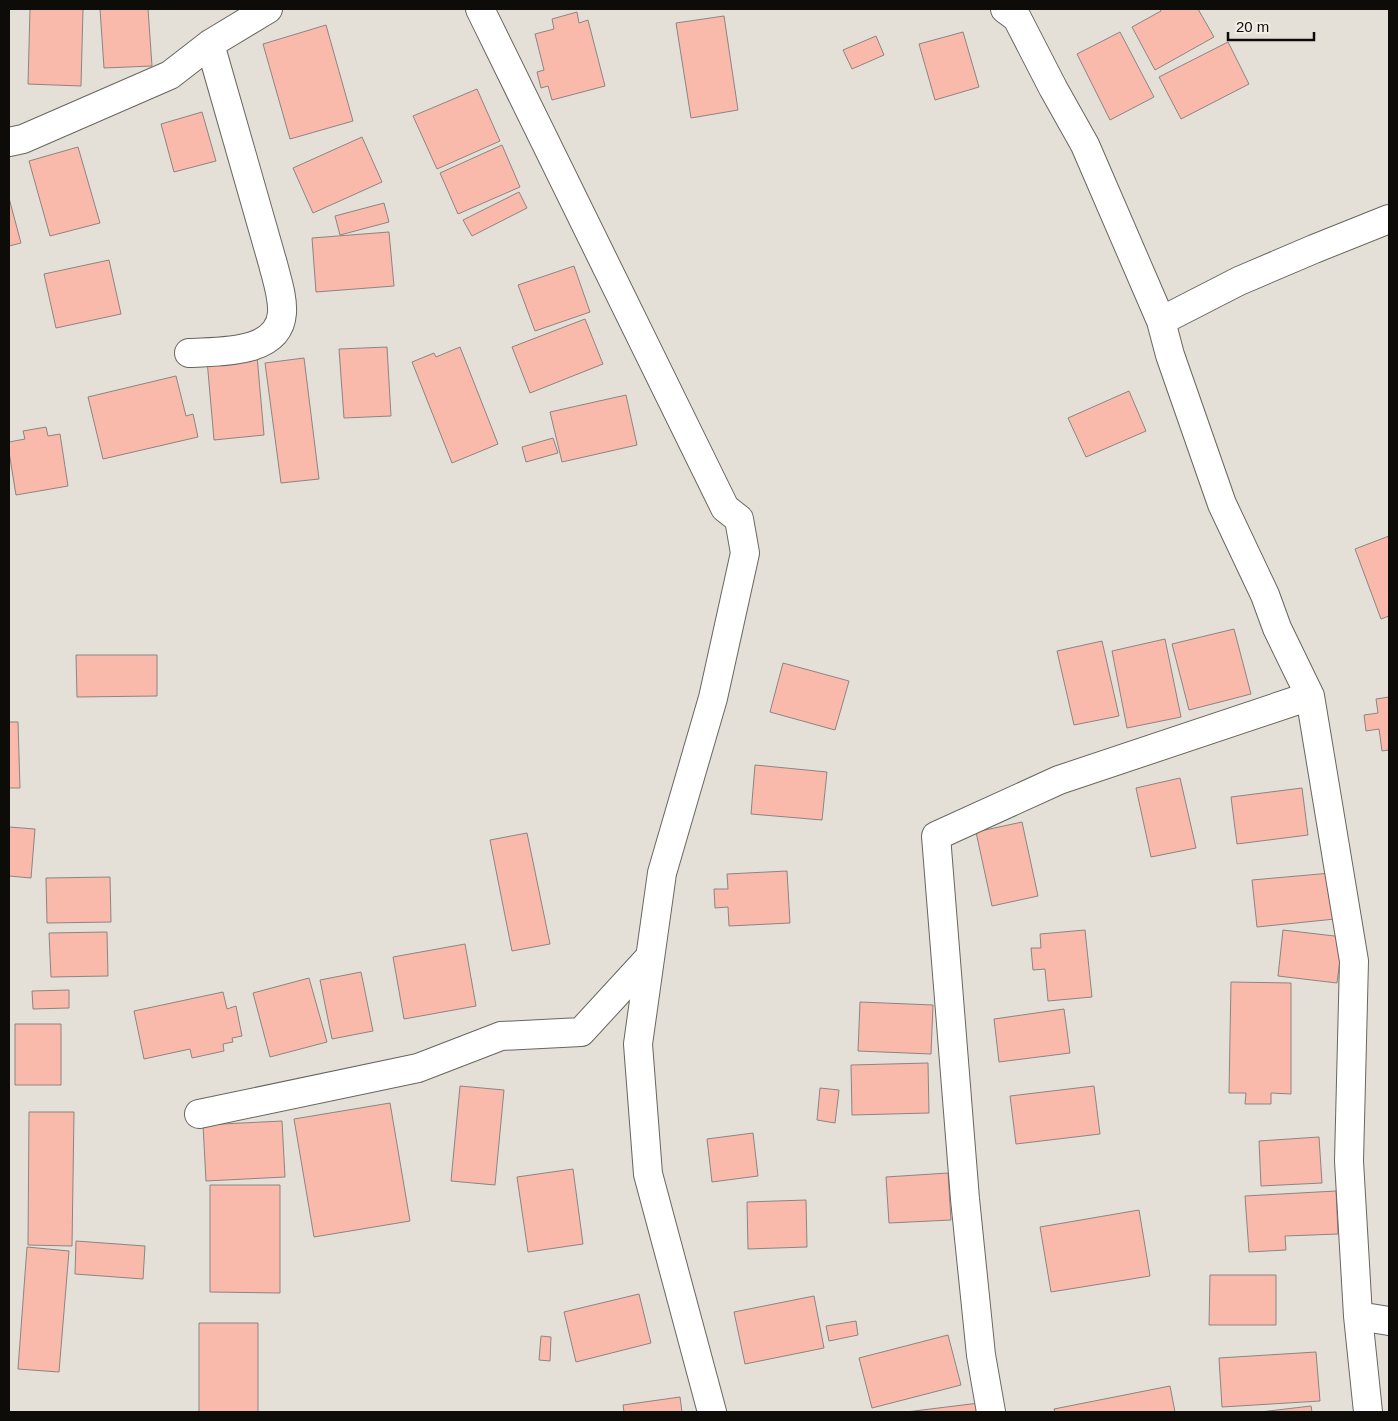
<svg xmlns="http://www.w3.org/2000/svg" width="1398" height="1421" font-family="Arial,sans-serif">
	<style>
		.building { fill: #f9baab; stroke: #8d8482 }
		.lines { fill: none; stroke-linecap: round; stroke-linejoin: round }
		.minor-casing { stroke: #69655f; stroke-width: 30 }
		.minor { stroke: #fff; stroke-width: 28 }
	</style>
	<rect width="100%" height="100%" fill="#e4e0d8"/>
	<path class="building" d="M30,9H83L81,86L28,84Z
		M100,9H148L152,66L104,68Z
		M1160,9H1198L1214,37L1155,70L1132,27L1161,11Z
		M577,12L579,23L588,20L605,86L552,100L548,86L541,88L537,72L544,70L535,34L554,29L552,19Z
		M724,16L738,110L691,118L676,23Z
		M326,25L353,121L290,139L263,44Z
		M963,32L979,87L935,100L919,44Z
		M1120,32L1154,97L1110,120L1077,54Z
		M876,36L884,55L852,69L843,50Z
		M1228,42L1249,84L1181,119L1159,77Z
		M477,89L500,141L437,169L413,116Z
		M202,112L216,161L174,172L161,124Z
		M362,137L382,182L313,213L293,168Z
		M502,145L520,187L458,214L440,173Z
		M78,147L100,223L50,236L29,161Z
		M519,192L527,208L472,236L463,220Z
		M9,198L21,243L9,246Z
		M384,203L389,222L340,235L335,216Z
		M389,232L394,286L316,292L312,238Z
		M109,260L121,314L56,328L44,274Z
		M574,266L590,312L535,331L518,285Z
		M585,319L603,364L530,393L512,347Z
		M387,347L391,416L344,418L339,349Z
		M460,347L498,444L452,463L412,362L434,353L436,357Z
		M257,356L264,435L214,440L207,360Z
		M304,358L319,479L281,483L265,363Z
		M176,376L186,416L193,414L198,437L103,459L88,397Z
		M1129,391L1146,431L1086,457L1068,418Z
		M626,395L637,445L562,462L550,412Z
		M46,427L48,436L60,434L68,486L16,495L9,452V442L25,439L23,431Z
		M553,438L558,453L526,462L522,447Z
		M1389,536V616L1381,619L1355,549Z
		M1234,629L1251,694L1189,710L1172,644Z
		M1165,639L1181,717L1127,728L1112,651Z
		M1102,641L1119,716L1074,725L1057,651Z
		M76,655H157V696L77,697Z
		M783,663L849,681L835,730L770,712Z
		M1389,697V750L1382,751L1379,729L1366,731L1364,715L1378,713L1376,699Z
		M9,722H18L20,788H9Z
		M755,765L827,772L822,820L751,814Z
		M1180,778L1196,848L1151,857L1136,788Z
		M1302,788L1308,835L1237,844L1231,797Z
		M1022,822L1038,896L992,906L976,832Z
		M9,827L35,829L31,878L9,876Z
		M527,833L550,944L512,951L490,840Z
		M787,871L790,923L729,926L728,907L715,908L714,889H728L727,874Z
		M1331,873L1335,919L1257,927L1252,880Z
		M110,877L111,922L47,923L46,878Z
		M1085,930L1092,997L1048,1001L1045,969L1033,970L1031,948H1041L1040,934Z
		M1283,930L1343,937L1337,983L1278,976Z
		M107,932L108,976L51,977L49,933Z
		M465,944L476,1006L404,1019L393,957Z
		M361,972L373,1031L332,1039L320,980Z
		M309,978L327,1042L270,1057L253,993Z
		M1231,982L1291,983V1094L1271,1093V1104H1245L1246,1093H1229Z
		M69,990V1008L33,1009L32,991Z
		M223,992L227,1009L236,1006L242,1036L232,1038L233,1042L223,1044L224,1051L192,1058L190,1049L144,1059L134,1011Z
		M860,1002L933,1005L931,1054L858,1051Z
		M1064,1009L1070,1053L999,1062L994,1019Z
		M15,1024H61V1085H15Z
		M928,1063L929,1113L852,1115L851,1065Z
		M460,1086L504,1090L495,1185L451,1181Z
		M1094,1086L1100,1134L1016,1144L1010,1096Z
		M820,1088L839,1090L835,1123L817,1120Z
		M390,1103L410,1221L314,1237L294,1119Z
		M29,1112H74L72,1246L28,1245Z
		M282,1121L285,1177L206,1181L203,1125Z
		M753,1133L758,1176L712,1182L707,1139Z
		M1319,1137L1322,1183L1261,1186L1259,1141Z
		M573,1169L583,1244L528,1252L517,1177Z
		M948,1173L951,1220L889,1223L886,1177Z
		M210,1185H280V1293L210,1292Z
		M1336,1191L1338,1234L1285,1236L1286,1250L1249,1252L1245,1196Z
		M806,1200L807,1247L748,1249L747,1202Z
		M1139,1210L1150,1276L1051,1292L1040,1227Z
		M76,1241L145,1246L143,1279L75,1274Z
		M27,1247L69,1251L59,1372L18,1369Z
		M1210,1275H1276V1325H1209Z
		M639,1294L651,1343L576,1362L564,1312Z
		M814,1296L824,1348L745,1364L734,1312Z
		M856,1321L858,1335L829,1341L826,1326Z
		M199,1323H258V1412H199Z
		M948,1335L961,1385L872,1408L859,1358Z
		M541,1336L551,1337L550,1361L539,1360Z
		M1316,1352L1320,1401L1222,1407L1219,1358Z
		M1170,1386L1175,1412H1055L1054,1409Z
		M680,1397L682,1412H624L623,1405Z
		M979,1403L981,1412H906Z
		M1311,1406L1312,1412H1260Z"/>
	<g class="lines">
		<g class="minor-casing">
			<path id="minor" d="M480,9L725,508L739,519L745,553L713,698L662,873L638,1044L648,1174L712,1412
				M1005,9L1017,18L1053,88L1085,145L1161,321L1170,355L1222,504L1265,595L1277,628L1310,696L1354,961L1349,1161L1358,1316L1368,1412
				M9,142L23,139L170,75L210,44L268,9
				M1161,321L1239,281L1314,249L1389,219
				M189,353C218,351 279,355 282,313C283,297 277,280 273,264L210,44
				M199,1114L418,1068L501,1036L581,1032L650,957
				M1358,1316L1389,1321
				M991,1412L981,1355L965,1199L936,836L1059,780L1310,696"/>
		</g>
		<use href="#minor" class="minor"/>
	</g>
	<rect width="1398" height="1421" fill="none" stroke="#0d0c09" stroke-width="20"/>
	<path d="M1228 32v8h86v-8" fill="none" stroke="#0d0c09" stroke-width="2.5"/>
	<text x="1236" y="32" font-size="15" fill="#0d0c09" stroke="#f2ede6" stroke-width="4" paint-order="stroke">20 m</text>
</svg>
